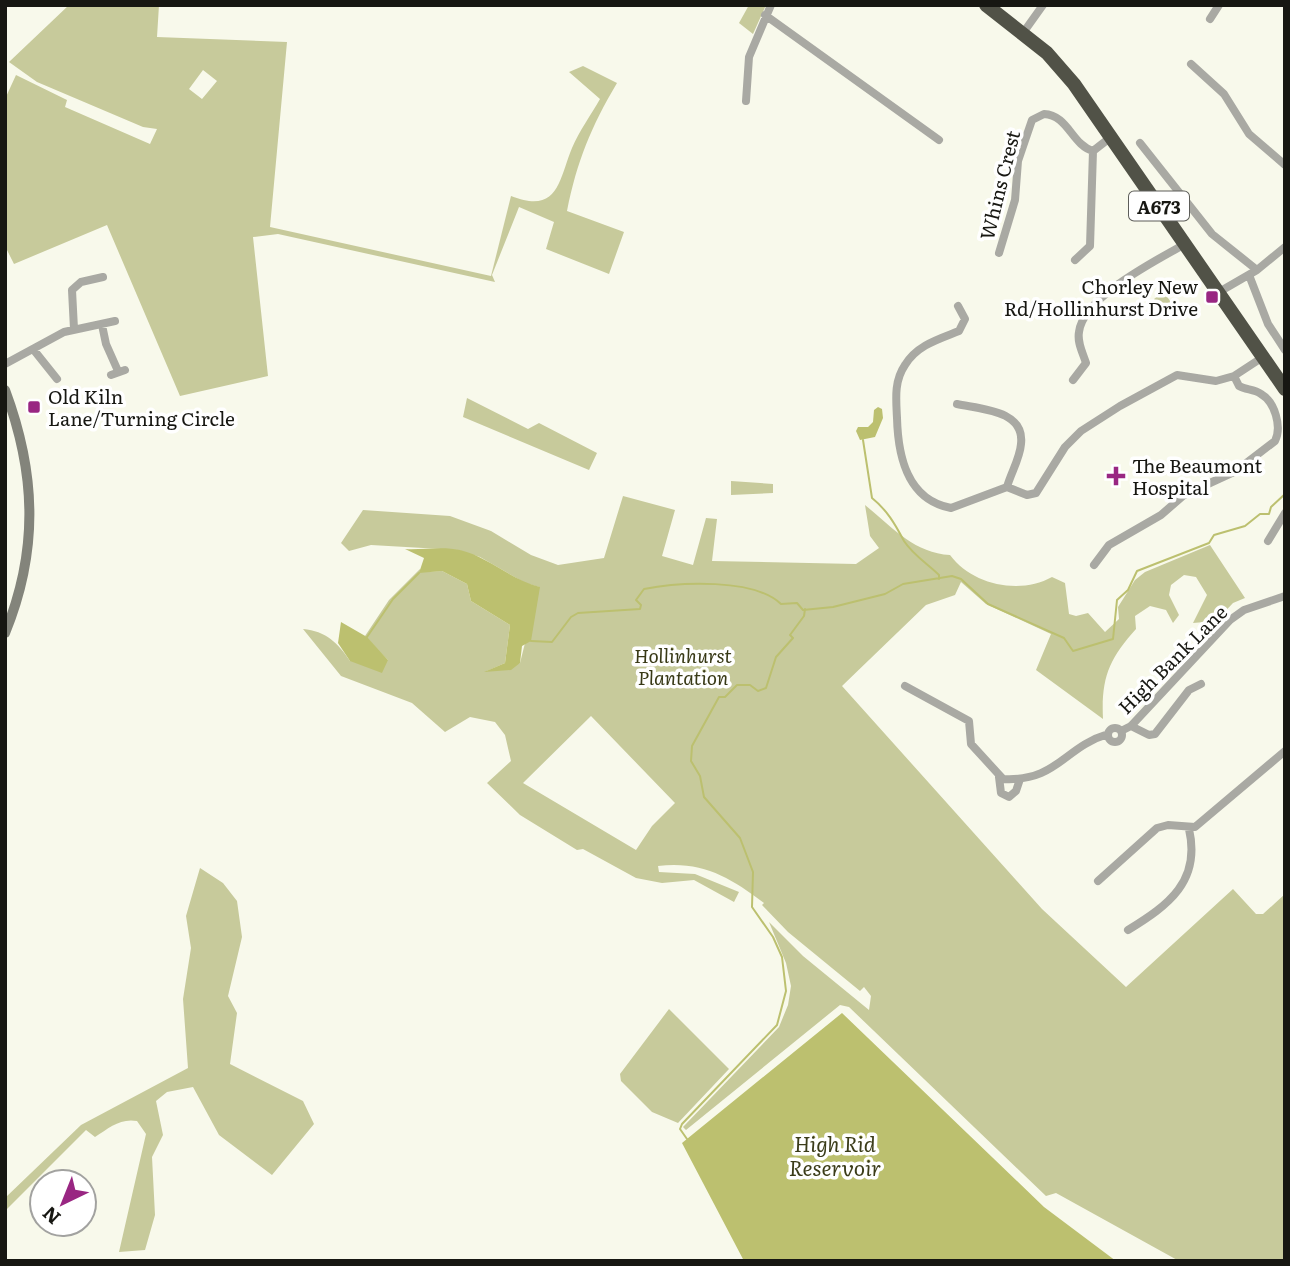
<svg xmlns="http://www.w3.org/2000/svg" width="1290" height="1266" font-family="Literata,serif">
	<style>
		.green { fill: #c7ca9b; fill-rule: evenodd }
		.water { fill: #bcc06f }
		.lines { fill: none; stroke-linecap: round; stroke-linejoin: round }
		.stream { stroke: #bcc06f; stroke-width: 2 }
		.street { stroke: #a9a9a3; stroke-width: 8 }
		.secondary { stroke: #83847b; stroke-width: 10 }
		.highway { stroke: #515247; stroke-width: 14 }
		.poi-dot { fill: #992682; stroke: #fff; stroke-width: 2.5 }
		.labels { text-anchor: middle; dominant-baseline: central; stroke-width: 7; stroke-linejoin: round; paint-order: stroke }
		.shield { fill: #fff; stroke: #5d5d59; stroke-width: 2 }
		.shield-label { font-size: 18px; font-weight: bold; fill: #171712 }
		.street-label { font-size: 19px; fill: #171712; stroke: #fff }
		.poi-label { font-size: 19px; fill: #171712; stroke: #fff; text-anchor: start }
		.park-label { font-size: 19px; font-style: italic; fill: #383916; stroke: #fff }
		.water-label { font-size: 21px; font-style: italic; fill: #3b3c19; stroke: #fff }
	</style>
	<rect width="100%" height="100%" fill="#f8f9eb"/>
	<path class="green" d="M69,5H159L157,37L287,42L270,227L491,276L511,196C559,215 559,179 572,148C579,131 591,115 600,99L569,72L583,66L617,83C591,127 577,161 567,211L624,232L609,274L546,249L554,222L519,207L492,275L495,282L278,234L253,237L268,376L180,396L107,225L14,264L5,246V99L16,75L67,100L65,107L150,144L157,129L143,127L37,82L9,62ZM203,70L217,81L202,99L189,89Z
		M749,5H766L753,34L739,23Z
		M1164,292L1178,313L1168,320L1154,299Z
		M467,398L528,429L539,423L597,453L589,470L463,417Z
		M731,481L773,484V493L731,495Z
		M623,496L675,510L662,556L693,565L706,518L717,519L712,561L856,564L879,548L870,536L865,505C892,527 914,553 950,555C972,585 1020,595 1052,577L1065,583L1069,614L1076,616L1088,613L1105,632L1119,619L1118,607L1135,580L1145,572L1210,545L1245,598L1233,603L1216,621L1193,623L1207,595L1196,577L1184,575L1171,585L1169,595L1179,615L1173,623L1166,610L1150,606L1135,616L1136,629C1109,659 1101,678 1103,719L1036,670L1051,634L986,604L961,582L955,595L926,605L842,686L1042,909L1126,987L1233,889L1256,914H1263L1285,894V1261H1179L1056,1193L1046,1196L849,1007L840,1005L686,1130L683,1127L779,1027L788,1005L791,986L786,963L769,922L803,956L869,1010L871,996L864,987L860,991L788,932L762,905L764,903C729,877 703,861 658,866L659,872L695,874L739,892L734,902L694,880L662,883L636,878L583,849L577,850L520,815L487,783L511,761L505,735L495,722L470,717L445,732L412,703L341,676L303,629C326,631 338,643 350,661L388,660L365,636L389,600L420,569V572L442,571L467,584L471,601L510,625L505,663L487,671L520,663L539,587L525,583L480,557L458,550L371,545L349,551L341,543L363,510L450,516L491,531L531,555L558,565L604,558ZM591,716L675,803L652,826L636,850L523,783Z
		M200,868L223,883L237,901L242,937L228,996L237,1013L230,1064L303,1101L314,1124L272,1175L219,1135L193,1087L167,1092L156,1101L163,1135L152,1157L155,1215L145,1250L119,1252L146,1134L137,1121C120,1118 109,1128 95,1137L86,1130L5,1211V1198L81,1125L188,1068L183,999L191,948L186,916Z
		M669,1009L729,1069L678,1123L652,1112L621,1081L620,1074Z"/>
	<path class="water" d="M878,407L882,409L883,418L875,437L860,440L856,431L858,427H868L873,422L874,410Z
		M405,549C422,550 443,546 460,550C489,557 511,580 540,587L531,641L522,646L520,663L511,670L484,672L505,663L510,625L471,601L467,584L442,571L419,573L424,558Z
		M341,622L367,637L388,660L382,673L350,661L338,643Z
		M842,1013L1044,1207L1116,1261H744L682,1143Z"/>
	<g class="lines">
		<path class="stream" d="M863,440L872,498C887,510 895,524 904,541C913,555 928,564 939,575V579
			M367,637L393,599L419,573
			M531,641L552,642L571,617L578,613L640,609L641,605L636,600L644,589C679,582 754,578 781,604L797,603L803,610L833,607L885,594L903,584L952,576L961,579L988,604L1064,638L1073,651L1113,639L1117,600L1128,590L1137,571L1209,543L1214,535L1245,526L1260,514H1269L1271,507L1285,494
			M687,1139L680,1129L682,1124L777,1025L786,991L782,957L773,937L752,907L753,872L740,838L704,797L700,776L691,761L692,746L719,697H725L737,685H750L758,691L766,688L776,657L793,638L790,635L804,616L805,609"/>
		<path class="street" d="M765,15L939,140
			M1210,19L1219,5
			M1023,33L1043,5
			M1191,64L1224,94L1249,134L1285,165
			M746,101L749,57L771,5
			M1140,143L1212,234L1257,270
			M999,253L1015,200L1018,161L1032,120L1044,114C1068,115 1072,145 1093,151
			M1075,260L1090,246L1093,151L1111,137
			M1249,275L1268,324L1285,350
			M1219,292L1257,270L1285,247
			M102,325L106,344L118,371
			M74,329L72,290L81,282L103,277
			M33,349L57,379
			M5,364L64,332L115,321
			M111,375L125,370
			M1073,380L1086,363C1083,353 1077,343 1079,332C1083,297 1157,260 1185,244
			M957,404C980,409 1025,410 1021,444C1020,458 1011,473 1007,487L951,508C907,500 898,456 897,418C896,399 894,381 905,365C917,345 939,339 959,331L965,319L958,306
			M1007,487L1027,495L1036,493L1065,447L1081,431L1120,406L1177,375L1216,381L1234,376L1263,357
			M1268,541L1285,513
			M1094,565L1109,545L1161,515L1184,495L1236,471L1275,441C1282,427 1275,402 1261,394C1254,389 1246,390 1239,386L1234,376
			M905,686L969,721L971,744L1003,779C1057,782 1064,747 1108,734
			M1131,726L1149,735L1155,734L1189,690L1201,684
			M1108 735a7 7 0 1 1 14 0a7 7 0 1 1-14 0Z
			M1121,731L1131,726L1230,620L1244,610L1285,596
			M999,777L1001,793L1009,797L1016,791L1020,779
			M1098,881L1157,828L1168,825L1195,827L1285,751
			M1128,930C1169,905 1201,881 1189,829"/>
		<path class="secondary" d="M5,390C36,473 39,550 5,633"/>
		<path class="highway" d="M986,5L1047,53L1074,84L1285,389"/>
	</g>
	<g class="poi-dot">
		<rect x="1205" y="290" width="14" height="14" rx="3.5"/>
		<rect x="27" y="400" width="14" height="14" rx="3.5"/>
		<path d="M1112.5 465.5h7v7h7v7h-7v7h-7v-7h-7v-7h7z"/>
	</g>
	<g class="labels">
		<rect class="shield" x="1129" y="191.5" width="60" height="29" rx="5"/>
		<g class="shield-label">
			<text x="1159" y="206">A673</text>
		</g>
		<g class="street-label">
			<text transform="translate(999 185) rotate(-76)">Whins Crest</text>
			<text transform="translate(1172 659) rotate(-45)">High Bank Lane</text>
		</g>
		<g class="poi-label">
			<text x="1198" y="286" text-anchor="end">Chorley New<tspan x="1198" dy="22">Rd/Hollinhurst Drive</tspan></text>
			<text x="48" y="396">Old Kiln<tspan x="48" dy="22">Lane/Turning Circle</tspan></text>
			<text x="1132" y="465">The Beaumont<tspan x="1132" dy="22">Hospital</tspan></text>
		</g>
		<g class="park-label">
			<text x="683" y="655">Hollinhurst<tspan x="683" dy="22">Plantation</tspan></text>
		</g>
		<g class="water-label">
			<text x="835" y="1142">High Rid<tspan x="835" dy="24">Reservoir</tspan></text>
		</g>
	</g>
	<rect width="1290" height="1266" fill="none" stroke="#171712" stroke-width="14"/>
	<g transform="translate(63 1203) rotate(223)"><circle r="33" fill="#ffffff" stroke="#a2a2a0" stroke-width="2"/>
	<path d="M0-5L12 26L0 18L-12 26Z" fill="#992682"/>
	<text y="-10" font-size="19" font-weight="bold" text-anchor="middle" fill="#171712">N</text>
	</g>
</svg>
